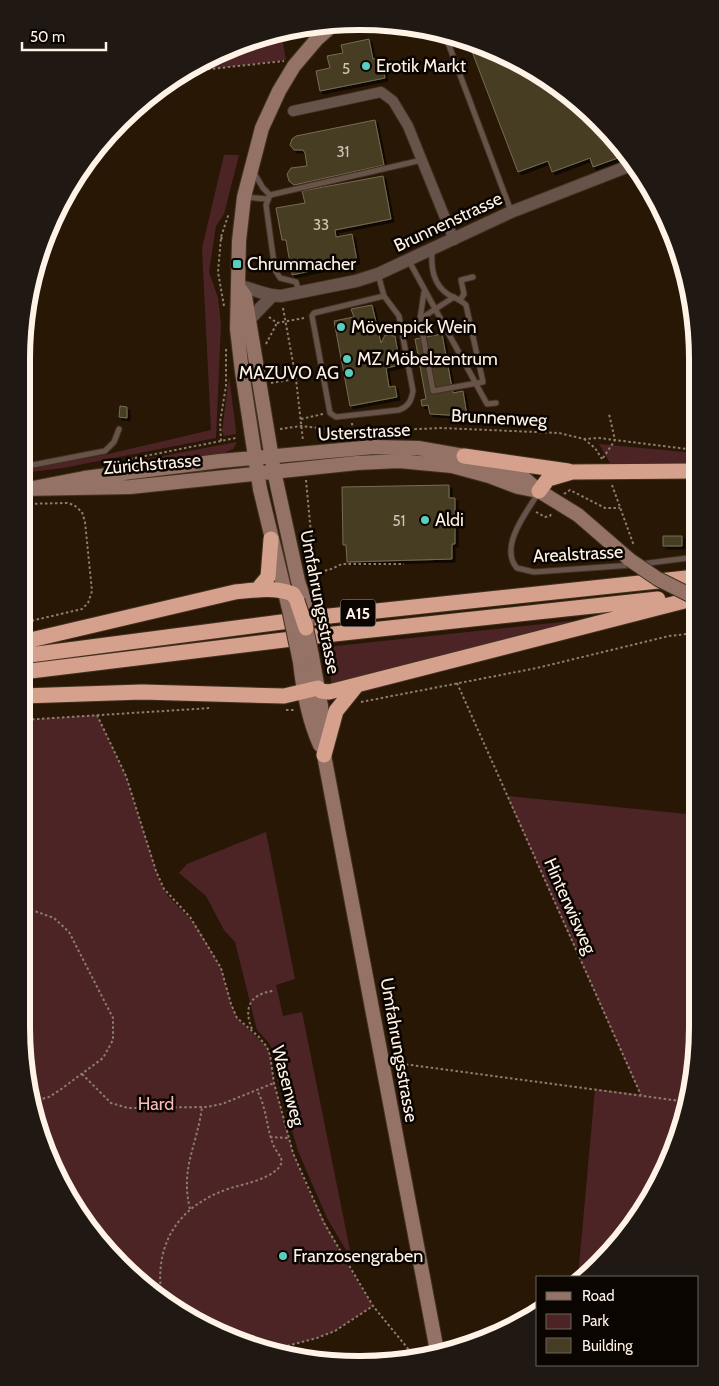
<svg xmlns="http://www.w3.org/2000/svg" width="719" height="1386" font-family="Cabin,sans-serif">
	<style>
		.green { fill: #4d2425 }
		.building { fill: #463c24; stroke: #766c52; filter: url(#shadow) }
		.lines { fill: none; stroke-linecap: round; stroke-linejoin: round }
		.service-casing { stroke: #423120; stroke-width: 7 }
		.minor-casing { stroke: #423120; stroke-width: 12 }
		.tertiary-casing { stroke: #423120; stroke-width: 14 }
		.secondary-casing { stroke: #423120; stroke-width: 16 }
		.motorway-casing { stroke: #423120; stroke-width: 17 }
		.path { stroke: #8c7d6e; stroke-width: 2; stroke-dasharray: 2.5 2.5; stroke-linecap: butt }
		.service { stroke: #68534b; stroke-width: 5 }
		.minor { stroke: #68534b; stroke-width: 10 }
		.tertiary { stroke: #68534b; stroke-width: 12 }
		.secondary { stroke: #947265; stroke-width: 14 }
		.motorway { stroke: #d5a18d; stroke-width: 15 }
		.secondary-bridge-casing { stroke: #423120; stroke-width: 16; stroke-linecap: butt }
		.motorway-bridge-casing { stroke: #423120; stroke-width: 17; stroke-linecap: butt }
		.secondary-bridge { stroke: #947265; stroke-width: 14 }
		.motorway-bridge { stroke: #d5a18d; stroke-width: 15 }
		.poi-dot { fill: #59cebe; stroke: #0b0501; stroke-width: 2 }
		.labels { text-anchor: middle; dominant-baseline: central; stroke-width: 5; stroke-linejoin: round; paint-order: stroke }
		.number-label { font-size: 15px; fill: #d1c4b6 }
		.shield { fill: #0b0501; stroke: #b6aba2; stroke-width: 1 }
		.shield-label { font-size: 16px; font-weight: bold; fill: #fff2e7 }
		.poi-label { font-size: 18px; fill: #fff2e7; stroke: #0b0501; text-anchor: start }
		.street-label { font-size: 18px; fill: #fff2e7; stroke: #0b0501 }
		.park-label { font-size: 18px; fill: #fdb9ba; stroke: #0b0501 }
		.rim { fill: none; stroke: #fff2e7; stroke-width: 6 }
	</style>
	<defs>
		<filter id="shadow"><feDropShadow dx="3" dy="3" stdDeviation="0" flood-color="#0009"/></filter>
	</defs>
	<rect width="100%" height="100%" fill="#281705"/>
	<path class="green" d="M281,32L286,60L183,72L251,39Z
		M224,155H239L224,214L216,226L209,272L218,298L221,324L216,438L63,468L22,473V470L104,455L211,430L202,248Z
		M229,377L236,430V434L224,436L222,431Z
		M237,442L233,449L217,456L82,473V471Z
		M599,444L695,453V464L610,463Z
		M590,619L332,687L326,647Z
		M97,715L126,776L159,880L167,895L196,925L221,968L231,1004L237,1018L267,1047L270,1055L274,1083L293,1152L308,1189L347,1264L373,1306L335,1331L317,1338L268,1351L172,1308L91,1233L39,1135L21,1027L22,720Z
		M507,796L696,815L697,1048L688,1102L677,1101L672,1151L663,1176L598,1266L585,1277H578L595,1089L640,1094Z
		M266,832L295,979L276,985L283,1016L302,1012L352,1260L327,1218L298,1151L278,1082L275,1056L269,1043L257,1030L235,942L224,930L206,896L179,873L187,864Z"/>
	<path class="building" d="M369,39L373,59L381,58L385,78L320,91L316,71L330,68L327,56L343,53L341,45Z
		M468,41L509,56L583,105L626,155L593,167L590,158L552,172L548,161L518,172Z
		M375,120L384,165L294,185L289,181L287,174L291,168L307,166L305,153L303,150H294L290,145L292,139L296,136Z
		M383,176L391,219L335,230L336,237L352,234L357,261L292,275L286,240H282L276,208L305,203L302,191Z
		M372,305L381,343L385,335L395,336L400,365L386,368L389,387L395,386L397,397L350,406L334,321L354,317L351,309Z
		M442,334L453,393L463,391L467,416L430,414L428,405L422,406L421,400L426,399L415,339Z
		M120,406L127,407V418L119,417Z
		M449,485V498H455V544H452V559L347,562L346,545H343L342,487Z
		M663,536H682V546H663Z"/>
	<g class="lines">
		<g class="service-casing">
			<path id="service" d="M444,32L511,211
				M253,171L263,188L270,195
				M244,197L267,199
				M409,261L487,404L496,403
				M378,274L384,296L399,316L413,391C411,401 409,406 399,410L336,417L330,413L312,316L314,313L384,296
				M299,292L296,282L280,278L275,270L266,205L270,195L422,160
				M424,292L420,319L433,391L483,382L466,305C461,300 455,298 449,295C433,285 431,268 432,251
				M460,300L464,294L461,280L473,277
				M420,319L454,297
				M22,467L105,451L114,442L119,429
				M539,492C528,510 498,547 517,568L534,572L632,565
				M641,564L696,557"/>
		</g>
		<g class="minor-casing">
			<path id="minor" d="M293,111L381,92L393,101L408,126L454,240"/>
		</g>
		<g class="tertiary-casing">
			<path id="tertiary" d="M238,286C253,288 265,296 281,296L356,281L378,274L511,212L634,164
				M249,320L272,296"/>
		</g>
		<g class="secondary-casing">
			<path id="secondary" d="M240,289L245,296L274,471L298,581L305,603
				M33,488L84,478L220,461L374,447L418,448L464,456L524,478L539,491L578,515L630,560
				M22,489L130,487L357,463L399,461L452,466L489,476L518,487L538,491
				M289,609L260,489L242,372L237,329L239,241L244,197L262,128L279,91L294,66L317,39L335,23
				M312,656L321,706L324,755L437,1351
				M300,662C303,690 308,719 320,745"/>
		</g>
		<g class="motorway-casing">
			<path id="motorway" d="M464,456L568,471
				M539,491L548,479L572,472L695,471
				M258,589L268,577L271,539
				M22,642L235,592C255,590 274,587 293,594L297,601
				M22,656L320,617L696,577
				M22,672L325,635L658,599
				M22,696L142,692L284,696L318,688L321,691L329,692L696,598
				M324,755L336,711L357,685"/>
		</g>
		<path class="path" d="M183,72L284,61
			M221,237L223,241
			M224,306L218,272L221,237L229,213
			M283,308L296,379L303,441
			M269,317L277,323L304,318
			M266,344L277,323
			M271,383L296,379
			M301,419L323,414
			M352,423L353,432
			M280,429L301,426L353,432L441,428L559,433L584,439L599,438L695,450
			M584,439L595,448L602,459
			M221,441L220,422L226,386V349
			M603,458L615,440L609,414
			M130,459L236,438
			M306,480L316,587L314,591
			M612,485L634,546
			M564,494L570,490L605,508H620
			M536,512L545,517L550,516L552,512
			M315,572L329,570L342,564H404
			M22,623L82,609L88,603L92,591L85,522L82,512L74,505L67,503L22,504
			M457,683L641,1095
			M361,702L537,668L669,636L696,633
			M286,710H296
			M97,715L126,776L156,871L164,889L190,917L221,968L231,1004L237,1018L258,1036L267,1047L270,1055L274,1083L293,1153L324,1223L373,1306L414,1356
			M22,720L211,708
			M21,910L29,909L54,918L69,932L113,1018V1040L103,1058L60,1090L49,1097L34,1101
			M252,1029C243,1008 250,994 273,991
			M396,1063L688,1102
			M82,1074L111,1103L128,1108L206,1107L222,1104L274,1083
			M270,1137L289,1138
			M190,1209C180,1168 197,1146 202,1107
			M162,1299C153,1244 178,1205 231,1188C244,1184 275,1178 281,1164C284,1158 275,1151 273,1144C266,1126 267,1109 257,1090
			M268,1351L317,1338L335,1331L373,1306"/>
		<use href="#service" class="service"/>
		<use href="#minor" class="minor"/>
		<use href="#tertiary" class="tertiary"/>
		<use href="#secondary" class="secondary"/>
		<use href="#motorway" class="motorway"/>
		<g class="secondary-bridge-casing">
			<path id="secondary-bridge" d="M630,560L658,579L696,598
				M289,609L300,662
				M307,618L306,628L312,656"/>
		</g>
		<g class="motorway-bridge-casing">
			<path id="motorway-bridge" d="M297,601L306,628"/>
		</g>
		<use href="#secondary-bridge" class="secondary-bridge"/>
		<use href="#motorway-bridge" class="motorway-bridge"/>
	</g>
	<g class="poi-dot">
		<circle cx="366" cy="66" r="5"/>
		<rect x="232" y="259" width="10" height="10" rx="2.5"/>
		<circle cx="341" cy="327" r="5"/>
		<circle cx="347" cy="359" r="5"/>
		<circle cx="349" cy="373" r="5"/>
		<circle cx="425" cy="520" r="5"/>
		<circle cx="283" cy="1256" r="5"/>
	</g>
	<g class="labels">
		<g class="number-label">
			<text x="346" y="69">5</text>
			<text x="343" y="152">31</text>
			<text x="321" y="225">33</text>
			<text x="399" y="521">51</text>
		</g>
		<rect class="shield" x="340.5" y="599.5" width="35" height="27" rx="4"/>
		<g class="shield-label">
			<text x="358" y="613">A15</text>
		</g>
		<g class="poi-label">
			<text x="376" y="66">Erotik Markt</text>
			<text x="247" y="264">Chrummacher</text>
			<text x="351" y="327">Mövenpick Wein</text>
			<text x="357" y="359">MZ Möbelzentrum</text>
			<text x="339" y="373" text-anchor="end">MAZUVO AG</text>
			<text x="435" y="520">Aldi</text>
			<text x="293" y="1256">Franzosengraben</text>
		</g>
		<g class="street-label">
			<text transform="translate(448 222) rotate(-25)">Brunnenstrasse</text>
			<text transform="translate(499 418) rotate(3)">Brunnenweg</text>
			<text transform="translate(364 432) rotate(-3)">Usterstrasse</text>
			<text transform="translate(152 464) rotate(-5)">Zürichstrasse</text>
			<text transform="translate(578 554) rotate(-3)">Arealstrasse</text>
			<text transform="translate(320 602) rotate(79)">Umfahrungsstrasse</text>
			<text transform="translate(570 906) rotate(66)">Hinterwisweg</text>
			<text transform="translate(399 1050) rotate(80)">Umfahrungsstrasse</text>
			<text transform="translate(288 1086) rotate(75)">Wasenweg</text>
		</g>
		<g class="park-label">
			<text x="156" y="1104">Hard</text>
		</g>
	</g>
	<path d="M0 0H719V1386H0ZM359 30H360A329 329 0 0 1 689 359V1027A329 329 0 0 1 360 1356H359A329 329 0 0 1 30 1027V359A329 329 0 0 1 359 30Z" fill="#1f1813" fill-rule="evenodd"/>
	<path class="rim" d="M359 30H360A329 329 0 0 1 689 359V1027A329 329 0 0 1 360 1356H359A329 329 0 0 1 30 1027V359A329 329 0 0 1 359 30Z"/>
	<rect x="536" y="1276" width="162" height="90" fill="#0b0501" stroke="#6d645d"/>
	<rect x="546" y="1292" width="25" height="8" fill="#947265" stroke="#6d645d"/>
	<text x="582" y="1301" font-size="15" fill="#fff2e7">Road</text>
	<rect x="546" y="1314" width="25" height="15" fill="#4d2425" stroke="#6d645d"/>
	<text x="582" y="1326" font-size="15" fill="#fff2e7">Park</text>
	<rect x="546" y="1338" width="25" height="15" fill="#463c24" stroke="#6d645d"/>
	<text x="582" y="1351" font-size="15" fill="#fff2e7">Building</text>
	<path d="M22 42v8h84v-8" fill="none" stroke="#fff2e7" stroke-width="2.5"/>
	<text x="30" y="42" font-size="15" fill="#fff2e7" stroke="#0b0501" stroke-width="4" paint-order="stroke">50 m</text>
</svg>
